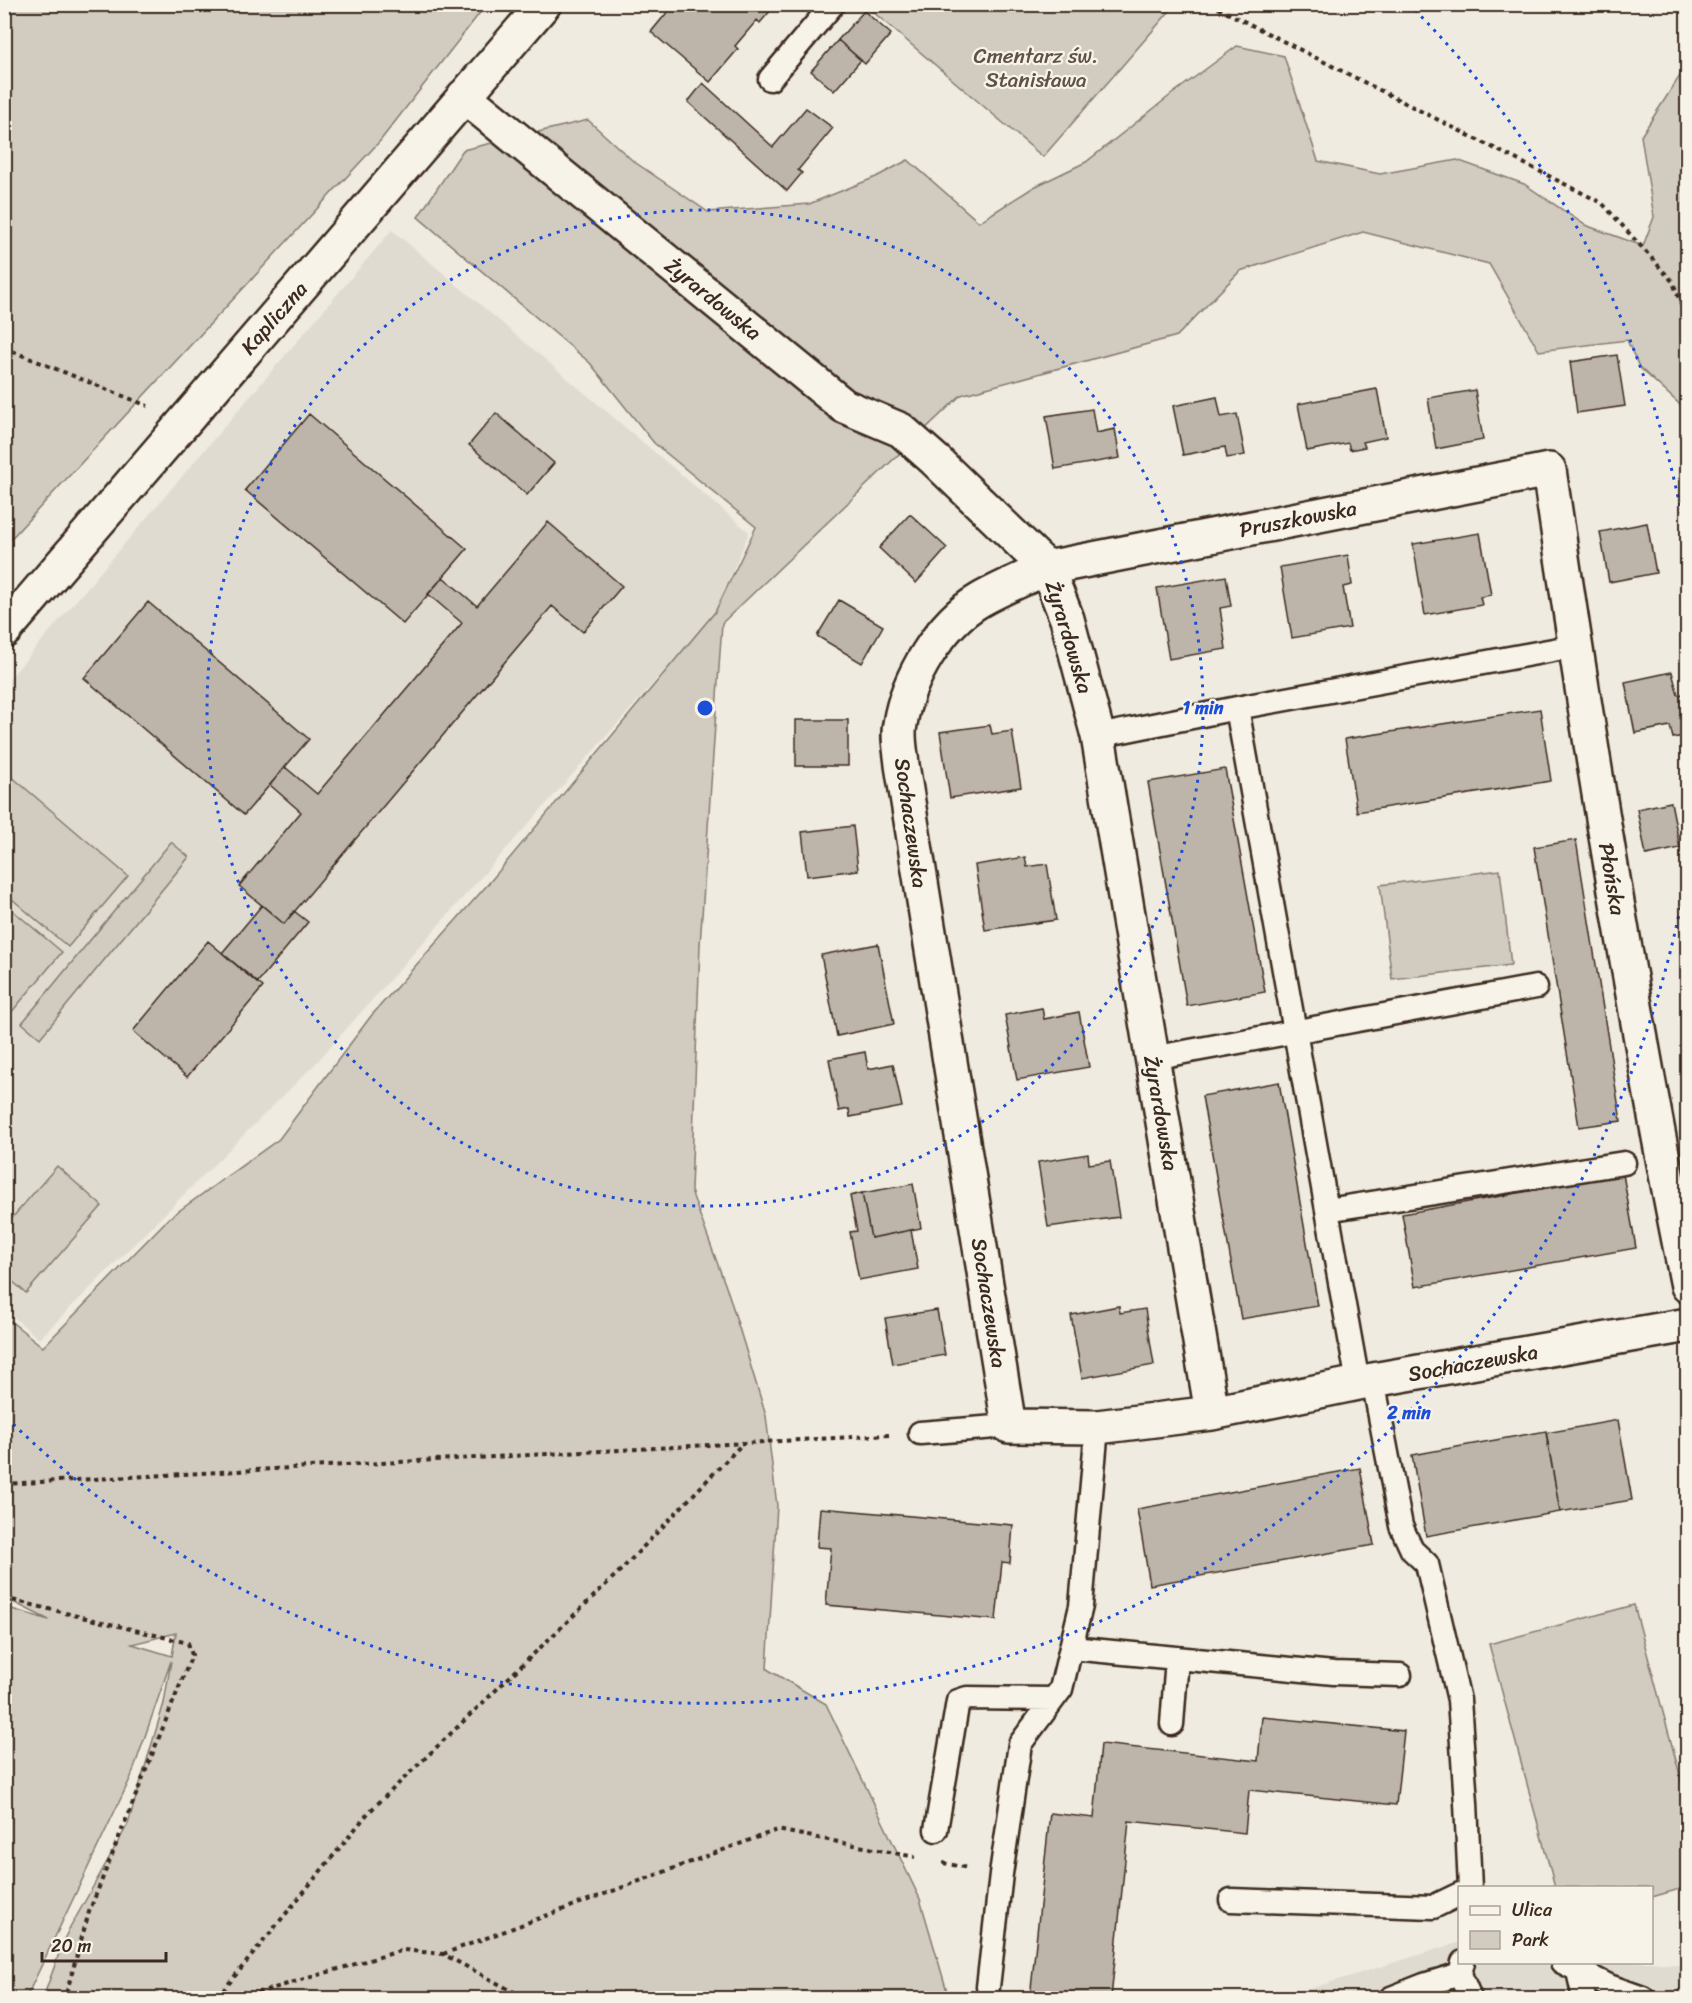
<svg xmlns="http://www.w3.org/2000/svg" width="1692" height="2003" font-family="Sriracha,sans-serif">
	<style>
		.built { fill: #e0dbd0 }
		.green { fill: #d1cbc0; stroke: #867a6f; stroke-width: 1.5; fill-rule: evenodd }
		.building { fill: #bdb5aa; stroke: #3b2a1e; stroke-width: 1.5 }
		.lines { fill: none; stroke-linecap: round; stroke-linejoin: round }
		.lane-casing { stroke: #3b2a1e; stroke-width: 27 }
		.street-casing { stroke: #3b2a1e; stroke-width: 38 }
		.path { stroke: #3b2a1e; stroke-width: 4; stroke-dasharray: 4.5 4.5; stroke-linecap: butt }
		.lane { stroke: #f7f3e8; stroke-width: 22 }
		.street { stroke: #f7f3e8; stroke-width: 33 }
		.ring { fill: none; stroke: #1d4ed8; stroke-width: 3; stroke-dasharray: 3 6 }
		.labels { text-anchor: middle; dominant-baseline: central; stroke-width: 4.5; stroke-linejoin: round; paint-order: stroke }
		.park-label { font-size: 21px; fill: #605246; stroke: #f7f3e8 }
		.street-label { font-size: 21px; fill: #3b2a1e; stroke: #f7f3e8 }
		.centre { fill: #1d4ed8; stroke: #f7f3e8; stroke-width: 3 }
		.ring-label { font-size: 18px; text-anchor: middle; font-weight: bold; fill: #1d4ed8; stroke: #f7f3e8; stroke-width: 4.5; stroke-linejoin: round; paint-order: stroke }
	</style>
	<rect width="100%" height="100%" fill="#efebe0"/>
	<filter id="ink" filterUnits="userSpaceOnUse"><feTurbulence type="fractalNoise" baseFrequency=".0167" numOctaves="2"/><feDisplacementMap in="SourceGraphic" scale="12" xChannelSelector="R" yChannelSelector="G"/><feConvolveMatrix kernelMatrix="1 2 1 2 8 2 1 2 1" color-interpolation-filters="sRGB"/></filter>
	<g filter="url(#ink)">
		<path class="built" d="M392,230L749,532L715,614L317,1062L39,1339L5,1310V684Z
			M1457,1943H1459L1460,1962H1651L1687,1966V1998H1280Z"/>
		<path class="green" d="M5,4L486,5L380,141L5,545Z
			M865,5H1175L1043,157Z
			M1237,46L1284,56L1318,161L1380,174L1457,160L1524,184L1585,225L1643,246L1654,217L1641,136L1687,65V411L1639,367L1627,340L1539,351L1489,264L1363,232L1240,271L1177,336L961,395L722,623L700,945L691,1191L729,1295L766,1416L777,1506L767,1669L826,1704L920,1899L949,1998H43L65,1937L128,1824L164,1703L171,1661L131,1777L26,1998H5V1607L49,1620L5,1598L4,1316L43,1347L169,1218L279,1139L371,1016L489,883L715,612L756,527L654,443L590,363L418,217L463,150L588,120L633,161L708,212L809,204L876,177L908,160L979,222L1034,187L1086,162L1172,94ZM176,1633L172,1656L132,1644Z
			M4,770L128,876L68,947L5,893Z
			M171,842L189,857L40,1038L22,1023Z
			M1500,870L1511,965L1392,979L1380,885Z
			M5,904L62,952L5,1020Z
			M57,1166L102,1206L26,1293L5,1275V1226Z
			M1634,1605L1687,1801V1887L1652,1897V1888L1555,1887L1489,1644Z"/>
		<path class="building" d="M674,4H776L760,23L757,20L735,46L738,49L710,82L651,32Z
			M864,11L891,34L865,64L838,40Z
			M838,40L861,60L834,91L811,71Z
			M703,83L773,147L806,108L833,128L798,170L802,173L787,191L688,102Z
			M1617,355L1625,406L1577,413L1570,362Z
			M1377,389L1386,437L1363,442L1365,447L1350,450L1348,443L1307,451L1298,404Z
			M1475,390L1483,440L1436,449L1428,398Z
			M1217,397L1221,417L1237,414L1245,455L1227,458L1225,447L1183,455L1173,406Z
			M1092,409L1096,433L1115,429L1120,458L1055,469L1046,416Z
			M496,413L554,463L527,495L469,445Z
			M309,414L467,549L403,624L245,490Z
			M910,514L947,548L916,583L879,548Z
			M548,522L622,586L583,632L552,606L284,924L239,886L301,812L270,785L285,767L317,794L462,623L428,594L443,577L477,606Z
			M1647,523L1656,573L1609,582L1600,532Z
			M1480,533L1491,595L1480,597L1482,605L1425,615L1413,544Z
			M1348,555L1352,585L1343,587L1350,628L1292,638L1280,567Z
			M1226,576L1231,606L1220,608L1226,649L1169,659L1157,588Z
			M839,600L883,626L862,663L817,636Z
			M148,602L309,739L244,815L84,678Z
			M1672,672L1678,695L1688,693V735L1673,738L1670,726L1635,733L1625,682Z
			M1540,709L1551,781L1357,812L1345,739Z
			M796,720H848V766H796Z
			M990,725L992,734L1012,731L1021,787L950,798L940,732Z
			M1225,769L1265,992L1187,1006L1148,782Z
			M1671,802L1680,848L1646,855L1637,809Z
			M853,826L858,870L807,876L802,832Z
			M1576,840L1621,1121L1579,1127L1534,847Z
			M1025,857L1027,867L1047,864L1056,920L985,930L975,865Z
			M262,905L284,924L294,911L308,922L257,983L222,953Z
			M208,941L263,987L187,1077L133,1031Z
			M878,944L894,1024L837,1036L821,955Z
			M1042,1008L1044,1019L1079,1012L1089,1067L1017,1080L1005,1015Z
			M865,1052L868,1069L893,1064L902,1107L850,1117L849,1109L839,1111L829,1059Z
			M1279,1082L1318,1306L1241,1319L1202,1096Z
			M1088,1154L1089,1164L1110,1161L1119,1217L1048,1227L1038,1162Z
			M1623,1174L1636,1248L1415,1287L1402,1214Z
			M913,1184L921,1228L871,1238L862,1193Z
			M862,1193L871,1238L911,1230L918,1269L859,1280L850,1232L857,1231L850,1196Z
			M1119,1306L1120,1313L1145,1309L1154,1365L1082,1378L1071,1315Z
			M937,1310L945,1355L893,1364L885,1318Z
			M1618,1420L1632,1500L1560,1512L1546,1433Z
			M1546,1431L1560,1512L1426,1536L1412,1455Z
			M1360,1468L1374,1545L1150,1585L1137,1509Z
			M820,1508L1013,1525L1010,1563L1002,1562L996,1620L826,1605L831,1548L817,1547Z
			M1262,1717L1404,1731L1396,1805L1249,1790L1245,1833L1129,1821L1111,1998H1030L1050,1813L1094,1818L1101,1744L1258,1761Z"/>
		<g class="lines">
			<g class="lane-casing">
				<path id="lane" d="M770,79L833,4
					M1237,708L1358,1383
					M1098,736L1237,708L1575,646
					M1152,1058L1536,987
					M1327,1210L1624,1163
					M1373,1380L1401,1526L1412,1550L1427,1564L1459,1700L1466,1803L1470,1888
					M920,1433L1009,1426
					M1071,1648L1334,1673L1400,1675
					M1172,1724L1177,1658
					M936,1830L958,1701L967,1698L1053,1699
					M1231,1900L1433,1907L1460,1894
					M1463,1962L1460,1974L1470,1998
					M1562,1962L1609,1986L1643,1998
					M1578,1971L1584,1998
					M988,1987L1001,1874L1020,1744L1061,1689L1081,1606L1097,1427
					M1391,1998L1424,1985L1460,1974"/>
			</g>
			<g class="street-casing">
				<path id="street" d="M464,96L844,406L901,430L935,460L1047,568L1067,619L1098,736L1212,1413
					M4,631L544,4
					M1688,1286C1633,1015 1589,743 1549,470L1047,568C1025,578 1001,588 980,600C940,623 907,679 900,724C897,737 901,752 902,765L1009,1426L1097,1427L1212,1413L1373,1380L1688,1325"/>
			</g>
			<path class="path" d="M1210,4L1602,203L1673,282L1688,324
				M4,348L148,406
				M4,1484L889,1435
				M4,1598L188,1643L192,1655L89,1912L65,1998
				M943,1863L968,1868
				M443,1954L777,1830L915,1857
				M217,1998L369,1812L621,1570L744,1442
				M240,1998L403,1950L443,1954L525,1998"/>
			<use href="#lane" class="lane"/>
			<use href="#street" class="street"/>
		</g>
	</g>
	<g class="ring">
		<circle cx="705" cy="708" r="498"/>
		<path d="M1687 872A996 996 0 0 1 7 1418M1415 10A996 996 0 0 1 1687 544"/>
	</g>
	<g class="labels">
		<g class="park-label">
			<text x="1036" y="56">Cmentarz św.<tspan x="1036" dy="24">Stanisława</tspan></text>
		</g>
		<g class="street-label">
			<text transform="translate(713 299) rotate(39)">Żyrardowska</text>
			<text transform="translate(274 318) rotate(-49)">Kapliczna</text>
			<text transform="translate(1298 519) rotate(-11)">Pruszkowska</text>
			<text transform="translate(1069 637) rotate(73)">Żyrardowska</text>
			<text transform="translate(911 823) rotate(82)">Sochaczewska</text>
			<text transform="translate(1612 879) rotate(80)">Płońska</text>
			<text transform="translate(1161 1113) rotate(80)">Żyrardowska</text>
			<text transform="translate(989 1303) rotate(81)">Sochaczewska</text>
			<text transform="translate(1473 1363) rotate(-10)">Sochaczewska</text>
		</g>
	</g>
	<circle cx="705" cy="708" r="9" class="centre"/>
	<g class="ring-label">
		<text x="1203" y="714">1 min</text>
		<text x="1409" y="1419">2 min</text>
	</g>
	<rect width="1692" height="2003" fill="none" stroke="#f7f3e8" stroke-width="24"/>
	<rect x="12" y="12" width="1668" height="1979" fill="none" stroke="#3b2a1e" stroke-width="2" filter="url(#ink)"/>
	<rect x="1458" y="1886" width="195" height="78" fill="#f7f3e8" stroke="#aca397" stroke-width="1.5"/>
	<rect x="1470" y="1906" width="30" height="9" fill="#f7f3e8" stroke="#aca397" stroke-width="1.5"/>
	<text x="1512" y="1916" font-size="18" fill="#3b2a1e">Ulica</text>
	<rect x="1470" y="1931" width="30" height="18" fill="#d1cbc0" stroke="#aca397" stroke-width="1.5"/>
	<text x="1512" y="1946" font-size="18" fill="#3b2a1e">Park</text>
	<path d="M42 1952v9h124v-9" fill="none" stroke="#3b2a1e" stroke-width="3"/>
	<text x="51" y="1952" font-size="18" fill="#3b2a1e" stroke="#f7f3e8" stroke-width="4.5" paint-order="stroke">20 m</text>
</svg>
